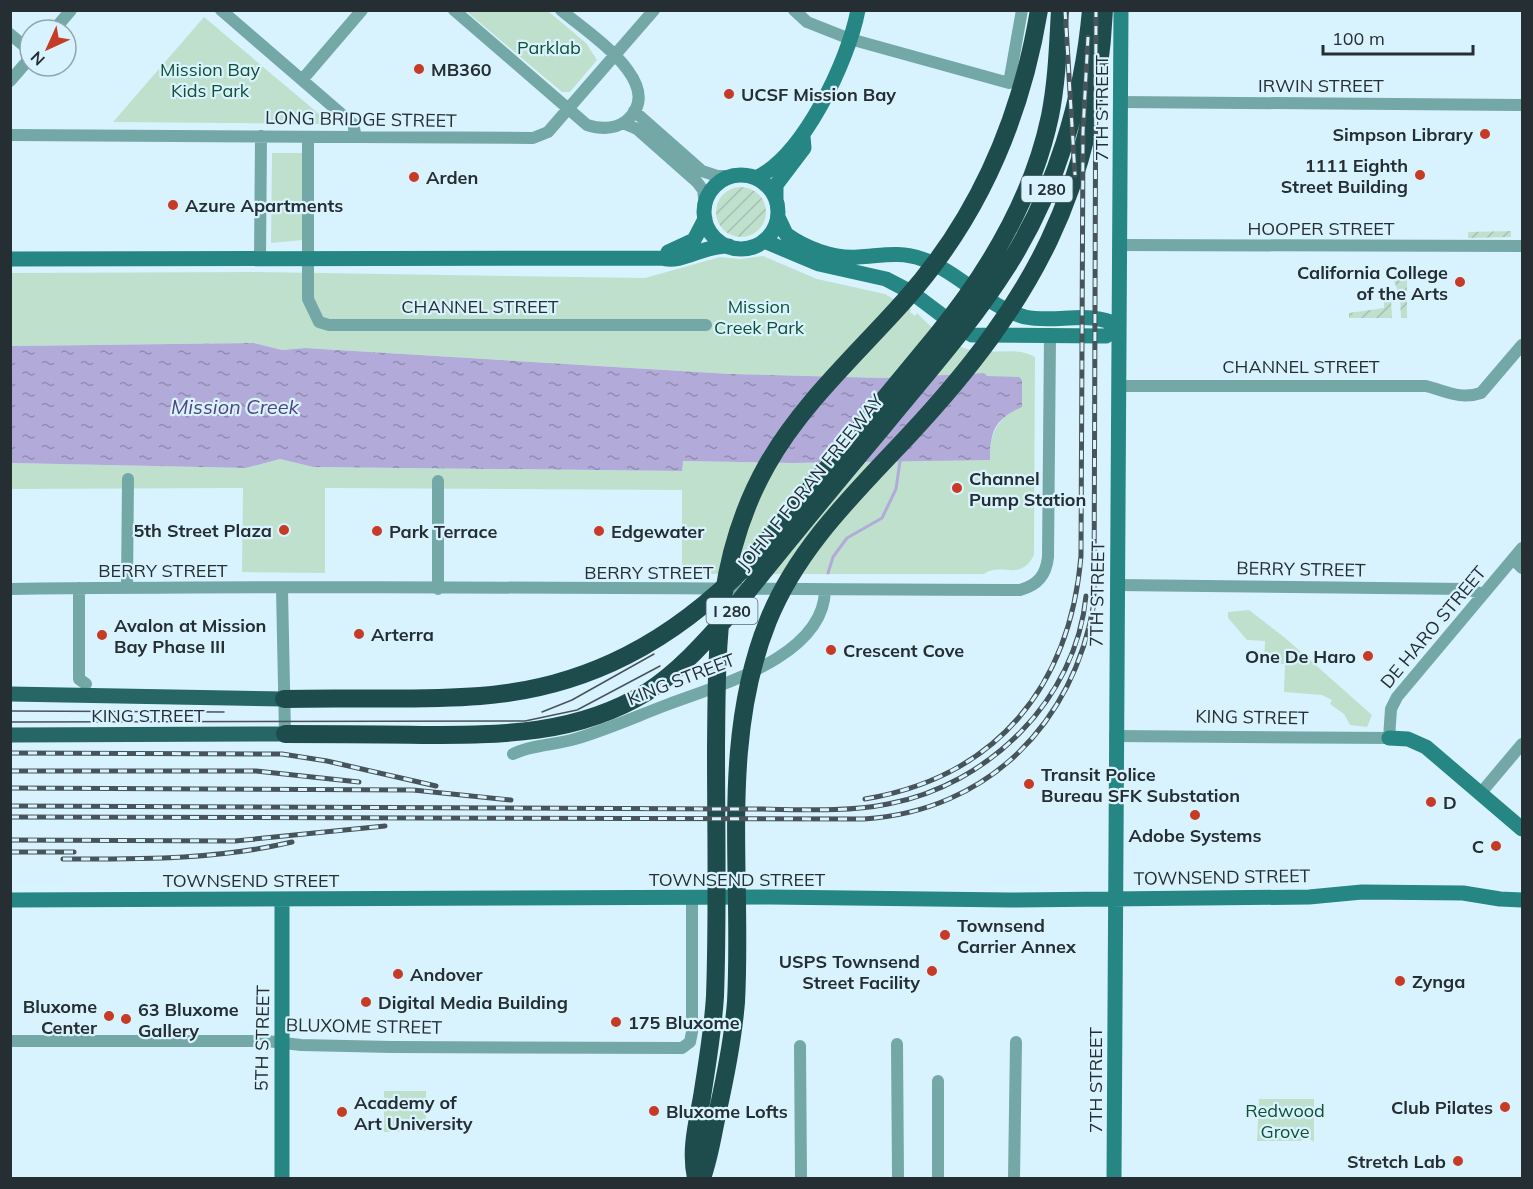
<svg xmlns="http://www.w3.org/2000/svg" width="1533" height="1189" font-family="Mulish,sans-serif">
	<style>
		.park { fill: #c0e0ce }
		.garden { fill: url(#garden-furrows) }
		.water { fill: url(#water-ripples) }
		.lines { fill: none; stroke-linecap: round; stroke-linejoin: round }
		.stream { stroke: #b2abd9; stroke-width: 3 }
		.street { stroke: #73a8a7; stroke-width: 12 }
		.secondary { stroke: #268684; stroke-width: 15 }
		.primary { stroke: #266665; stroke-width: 15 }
		.highway { stroke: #1e4c4c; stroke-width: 18 }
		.tram { stroke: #47545a; stroke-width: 1.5 }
		.rail-casing { stroke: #47545a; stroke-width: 5 }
		.rail { stroke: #d9f3fe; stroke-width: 3; stroke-dasharray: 9; stroke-linecap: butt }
		.poi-dot { fill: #c63a26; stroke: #d9f3fe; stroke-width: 2 }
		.labels { text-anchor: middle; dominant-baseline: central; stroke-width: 4.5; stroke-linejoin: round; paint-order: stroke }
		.shield { fill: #d9f3fe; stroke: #5b6a70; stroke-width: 1.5 }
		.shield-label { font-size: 16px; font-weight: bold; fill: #252f33 }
		.park-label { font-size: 18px; fill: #104f34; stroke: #d9f3fe }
		.poi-label { font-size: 18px; font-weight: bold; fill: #252f33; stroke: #d9f3fe; text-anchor: start }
		.street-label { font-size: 18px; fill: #252f33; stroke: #d9f3fe }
		.water-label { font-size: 20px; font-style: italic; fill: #51437e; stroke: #d9f3fe }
	</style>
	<defs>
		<pattern id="garden-furrows" width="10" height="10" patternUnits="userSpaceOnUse" patternTransform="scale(1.5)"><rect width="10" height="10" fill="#c0e0ce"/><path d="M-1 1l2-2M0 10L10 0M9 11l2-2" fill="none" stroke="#a5c0b1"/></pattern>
		<pattern id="water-ripples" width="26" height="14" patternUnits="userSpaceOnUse" patternTransform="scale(1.5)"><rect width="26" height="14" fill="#b2abd9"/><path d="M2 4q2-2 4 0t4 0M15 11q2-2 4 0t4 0" fill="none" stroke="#918cb1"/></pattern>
	</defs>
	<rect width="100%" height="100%" fill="#d9f3fe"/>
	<path class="park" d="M466,11H548L586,43L597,60L570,92H562Z
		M204,17L325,119L323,124L113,122Z
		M272,153H304L303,240L271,243Z
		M763,256L817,279L885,294L911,309L910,312L915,316L917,313C933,329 949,345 971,350C992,355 1017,346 1035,357L1034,555C1020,583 1000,561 984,574H682V490L325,488V573L242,572L243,488L11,489V463L246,468L280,459L313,467L681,471L682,461L792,463L990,459C990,439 993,428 1008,413L983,373L883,378L731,374L305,348L282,350L254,343L11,346V273L258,272L645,278L720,257L740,259Z
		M1249,610L1284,637L1372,715L1367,727L1350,725L1344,714L1330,704L1332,700L1322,695L1284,692L1285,664L1264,663L1265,641L1247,640L1228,618V612Z
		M384,1091H426V1131L384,1132Z
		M1259,1099H1314V1142L1308,1138L1300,1141H1257Z"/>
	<path class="garden" d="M716 212a25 25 0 1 1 50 0a25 25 0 1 1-50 0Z
		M1511,231V237L1468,238V232Z
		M1393,278H1407V318H1401L1400,297Z
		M1391,299L1392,318H1349V313L1384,308V301Z"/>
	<path class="water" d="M254,343L282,350L305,348L731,374L883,378L984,373L987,376L1019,377L1022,380V407C995,419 990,431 990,460L792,463L683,461L682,471L313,467L280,459L246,468L11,463V346Z"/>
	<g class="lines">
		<path class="stream" d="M828,573L833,557L847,538L882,518L896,489L900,461"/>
		<path class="street" d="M221,10L353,124L356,137
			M454,10L587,125C600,129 614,130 626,121C670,84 586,32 561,10
			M794,10L807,22L850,39L1009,83L1022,10
			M54,30L71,10
			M10,34L30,51
			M302,80L362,10
			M10,81L30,58
			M1120,102L1522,105
			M634,111L702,171L717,176H733
			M623,123L637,129L697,182L703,190L705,205
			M10,135L533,138L548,132L654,10
			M308,137V299L319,322L329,325H706
			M1119,245L1522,246
			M260,260L261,136
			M1119,386H1426C1446,391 1460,400 1481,393L1522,345
			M438,481V589
			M1513,559L1522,568
			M1117,585L1466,589L1483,594
			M127,586L128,479
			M79,588V679L86,684
			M10,589C347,585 684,589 1020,590C1038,585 1046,575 1048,557L1050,337
			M282,589L285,734
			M1115,736L1389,738L1391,709L1397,697L1522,548
			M513,754C530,745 555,745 575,739C606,730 637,716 669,704C719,685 824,657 825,590
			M1480,794L1522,744
			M10,1041H267L301,1045L392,1047L682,1048L690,1042L692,1032V899
			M897,1044L898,1178
			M800,1046L801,1178
			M938,1178V1081
			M1014,1178L1016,1042"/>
		<path class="secondary" d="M704 212a37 37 0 1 1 74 0a37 37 0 1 1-74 0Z
			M756,178C803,156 848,62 858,10
			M776,199V185L804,148L803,136
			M778,217L786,234C805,248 834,259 858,257C880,256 900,251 922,259C959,272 987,307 1025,317C1057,324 1090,309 1119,326
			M764,241L819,264L886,279L911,292L955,325L972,335L1106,336L1119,326
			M668,252L694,240L705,219
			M10,259L661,258C684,264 702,245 729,246
			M1389,738L1408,739L1426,747L1522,829
			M282,899V1178
			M10,900L770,897L1009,900L1309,897L1362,892L1463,893L1500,899L1522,900
			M1114,1178L1121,10"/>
		<path class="primary" d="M10,694L284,699
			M10,735L285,734"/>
		<path class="highway" d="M284,699C349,697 415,701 480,696C588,688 674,640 748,564L937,335C989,271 1033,197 1050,116C1057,81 1058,45 1060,10
			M285,734C331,734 377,734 422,735C501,735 577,735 647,692C678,672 703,644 727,617C778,553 830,490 882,428C925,375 971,324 1007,267C1056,190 1083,100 1091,10
			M696,1178C690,1151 697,1124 702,1097C707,1064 713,1030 715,996C718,914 716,831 716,749C717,647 715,557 767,465C802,403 858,353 905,300C978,218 1021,118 1039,10
			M702,1178C710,1156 713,1133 718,1110C726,1074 733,1039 736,1002C743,874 719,743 768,621C798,546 858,490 911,433C1031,304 1095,189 1104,10"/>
		<path class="tram" d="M10,711L224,712
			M542,712L572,700L654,654
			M10,722L525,721L577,710L660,666"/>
		<g class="rail-casing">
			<path id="rail" d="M1065,10L1075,175
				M10,753L282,754L327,761L436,786
				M10,771H256L359,782
				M10,788L413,790L511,800
				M865,799C997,777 1070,686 1081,556L1083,132L1088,37
				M10,806L733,809C784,808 838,814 888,804C989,785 1076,699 1086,596
				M10,817L864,819C988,811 1074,723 1094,603L1096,10
				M10,840L235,841L385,826
				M10,852H74
				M63,859C141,859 215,860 292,842"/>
		</g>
		<use href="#rail" class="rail"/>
	</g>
	<g class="poi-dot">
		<circle cx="419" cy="69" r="6"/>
		<circle cx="729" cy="94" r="6"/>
		<circle cx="1485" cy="134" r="6"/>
		<circle cx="1420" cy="175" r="6"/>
		<circle cx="414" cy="177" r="6"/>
		<circle cx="173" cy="205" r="6"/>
		<circle cx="1460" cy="282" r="6"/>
		<circle cx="957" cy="488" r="6"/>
		<circle cx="284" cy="530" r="6"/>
		<circle cx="377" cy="531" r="6"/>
		<circle cx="599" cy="531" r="6"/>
		<circle cx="359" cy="634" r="6"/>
		<circle cx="102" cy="635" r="6"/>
		<circle cx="831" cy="650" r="6"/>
		<circle cx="1368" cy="656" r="6"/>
		<circle cx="1029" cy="784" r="6"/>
		<circle cx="1431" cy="802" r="6"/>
		<circle cx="1195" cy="815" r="6"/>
		<circle cx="1496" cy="846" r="6"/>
		<circle cx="945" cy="935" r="6"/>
		<circle cx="932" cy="971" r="6"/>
		<circle cx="398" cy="974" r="6"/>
		<circle cx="1400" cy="981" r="6"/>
		<circle cx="366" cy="1002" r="6"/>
		<circle cx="109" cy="1016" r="6"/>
		<circle cx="126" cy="1019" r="6"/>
		<circle cx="616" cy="1022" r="6"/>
		<circle cx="1505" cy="1107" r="6"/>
		<circle cx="654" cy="1111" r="6"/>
		<circle cx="342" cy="1112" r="6"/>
		<circle cx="1458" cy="1161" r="6"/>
	</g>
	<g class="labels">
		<g class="shield">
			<rect x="1021.5" y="176" width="51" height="26" rx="4.5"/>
			<rect x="706.5" y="598" width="51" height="26" rx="4.5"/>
		</g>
		<g class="shield-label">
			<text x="1047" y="189">I 280</text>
			<text x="732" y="611">I 280</text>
		</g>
		<g class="park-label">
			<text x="549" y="47">Parklab</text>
			<text x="210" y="69">Mission Bay<tspan x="210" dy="21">Kids Park</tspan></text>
			<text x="759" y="306">Mission<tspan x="759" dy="21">Creek Park</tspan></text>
			<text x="1285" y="1110">Redwood<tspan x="1285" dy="21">Grove</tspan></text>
		</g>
		<g class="poi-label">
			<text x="431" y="69">MB360</text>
			<text x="741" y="94">UCSF Mission Bay</text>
			<text x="1473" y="134" text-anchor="end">Simpson Library</text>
			<text x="1408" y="165" text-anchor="end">1111 Eighth<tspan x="1408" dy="21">Street Building</tspan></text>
			<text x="426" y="177">Arden</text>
			<text x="185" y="205">Azure Apartments</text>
			<text x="1448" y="272" text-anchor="end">California College<tspan x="1448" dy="21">of the Arts</tspan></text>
			<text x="969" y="478">Channel<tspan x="969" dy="21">Pump Station</tspan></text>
			<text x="272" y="530" text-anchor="end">5th Street Plaza</text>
			<text x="389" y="531">Park Terrace</text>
			<text x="611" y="531">Edgewater</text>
			<text x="114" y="625">Avalon at Mission<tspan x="114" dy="21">Bay Phase III</tspan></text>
			<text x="371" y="634">Arterra</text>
			<text x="843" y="650">Crescent Cove</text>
			<text x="1356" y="656" text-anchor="end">One De Haro</text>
			<text x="1041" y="774">Transit Police<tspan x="1041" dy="21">Bureau SFK Substation</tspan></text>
			<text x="1443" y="802">D</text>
			<text x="1195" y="835" text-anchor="middle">Adobe Systems</text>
			<text x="1484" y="846" text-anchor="end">C</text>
			<text x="957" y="925">Townsend<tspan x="957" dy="21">Carrier Annex</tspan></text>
			<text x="920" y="961" text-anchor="end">USPS Townsend<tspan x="920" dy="21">Street Facility</tspan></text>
			<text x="410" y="974">Andover</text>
			<text x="1412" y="981">Zynga</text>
			<text x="378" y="1002">Digital Media Building</text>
			<text x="97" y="1006" text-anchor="end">Bluxome<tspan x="97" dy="21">Center</tspan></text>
			<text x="138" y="1009">63 Bluxome<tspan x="138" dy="21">Gallery</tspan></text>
			<text x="628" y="1022">175 Bluxome</text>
			<text x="354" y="1102">Academy of<tspan x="354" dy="21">Art University</tspan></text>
			<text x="1493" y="1107" text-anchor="end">Club Pilates</text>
			<text x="666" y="1111">Bluxome Lofts</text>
			<text x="1446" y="1161" text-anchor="end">Stretch Lab</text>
		</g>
		<g class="street-label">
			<text x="1321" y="85">IRWIN STREET</text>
			<text transform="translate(1101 108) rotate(-90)">7TH STREET</text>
			<text transform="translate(361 119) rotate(1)">LONG BRIDGE STREET</text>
			<text x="1321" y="228">HOOPER STREET</text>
			<text x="480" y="306">CHANNEL STREET</text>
			<text x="1301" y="366">CHANNEL STREET</text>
			<text transform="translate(810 482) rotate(-51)">JOHN F FORAN FREEWAY</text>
			<text transform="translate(1301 569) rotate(1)">BERRY STREET</text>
			<text x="163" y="570">BERRY STREET</text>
			<text x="649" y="572">BERRY STREET</text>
			<text transform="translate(1097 594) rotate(-89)">7TH STREET</text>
			<text transform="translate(1433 627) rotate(-50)">DE HARO STREET</text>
			<text transform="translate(681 679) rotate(-21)">KING STREET</text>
			<text x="148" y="715">KING STREET</text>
			<text transform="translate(1252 717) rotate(1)">KING STREET</text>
			<text transform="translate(1222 877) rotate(-1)">TOWNSEND STREET</text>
			<text x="737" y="879">TOWNSEND STREET</text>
			<text x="251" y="880">TOWNSEND STREET</text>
			<text transform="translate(364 1026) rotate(1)">BLUXOME STREET</text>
			<text transform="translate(262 1038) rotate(-89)">5TH STREET</text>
			<text transform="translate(1095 1080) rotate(-90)">7TH STREET</text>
		</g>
		<g class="water-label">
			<text x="235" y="406">Mission Creek</text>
		</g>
	</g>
	<rect width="1533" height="1189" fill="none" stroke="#252f33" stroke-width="24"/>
	<g transform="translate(48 48) rotate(225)"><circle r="28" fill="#d9f3fe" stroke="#91a5ad" stroke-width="1.5"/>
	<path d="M0-4.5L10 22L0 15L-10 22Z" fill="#c63a26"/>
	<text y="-9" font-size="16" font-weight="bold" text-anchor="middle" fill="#252f33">N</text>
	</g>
	<path d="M1323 45v9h150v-9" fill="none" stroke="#252f33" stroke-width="3"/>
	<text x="1332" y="45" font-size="18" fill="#252f33" stroke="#d9f3fe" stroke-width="4.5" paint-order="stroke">100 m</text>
</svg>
